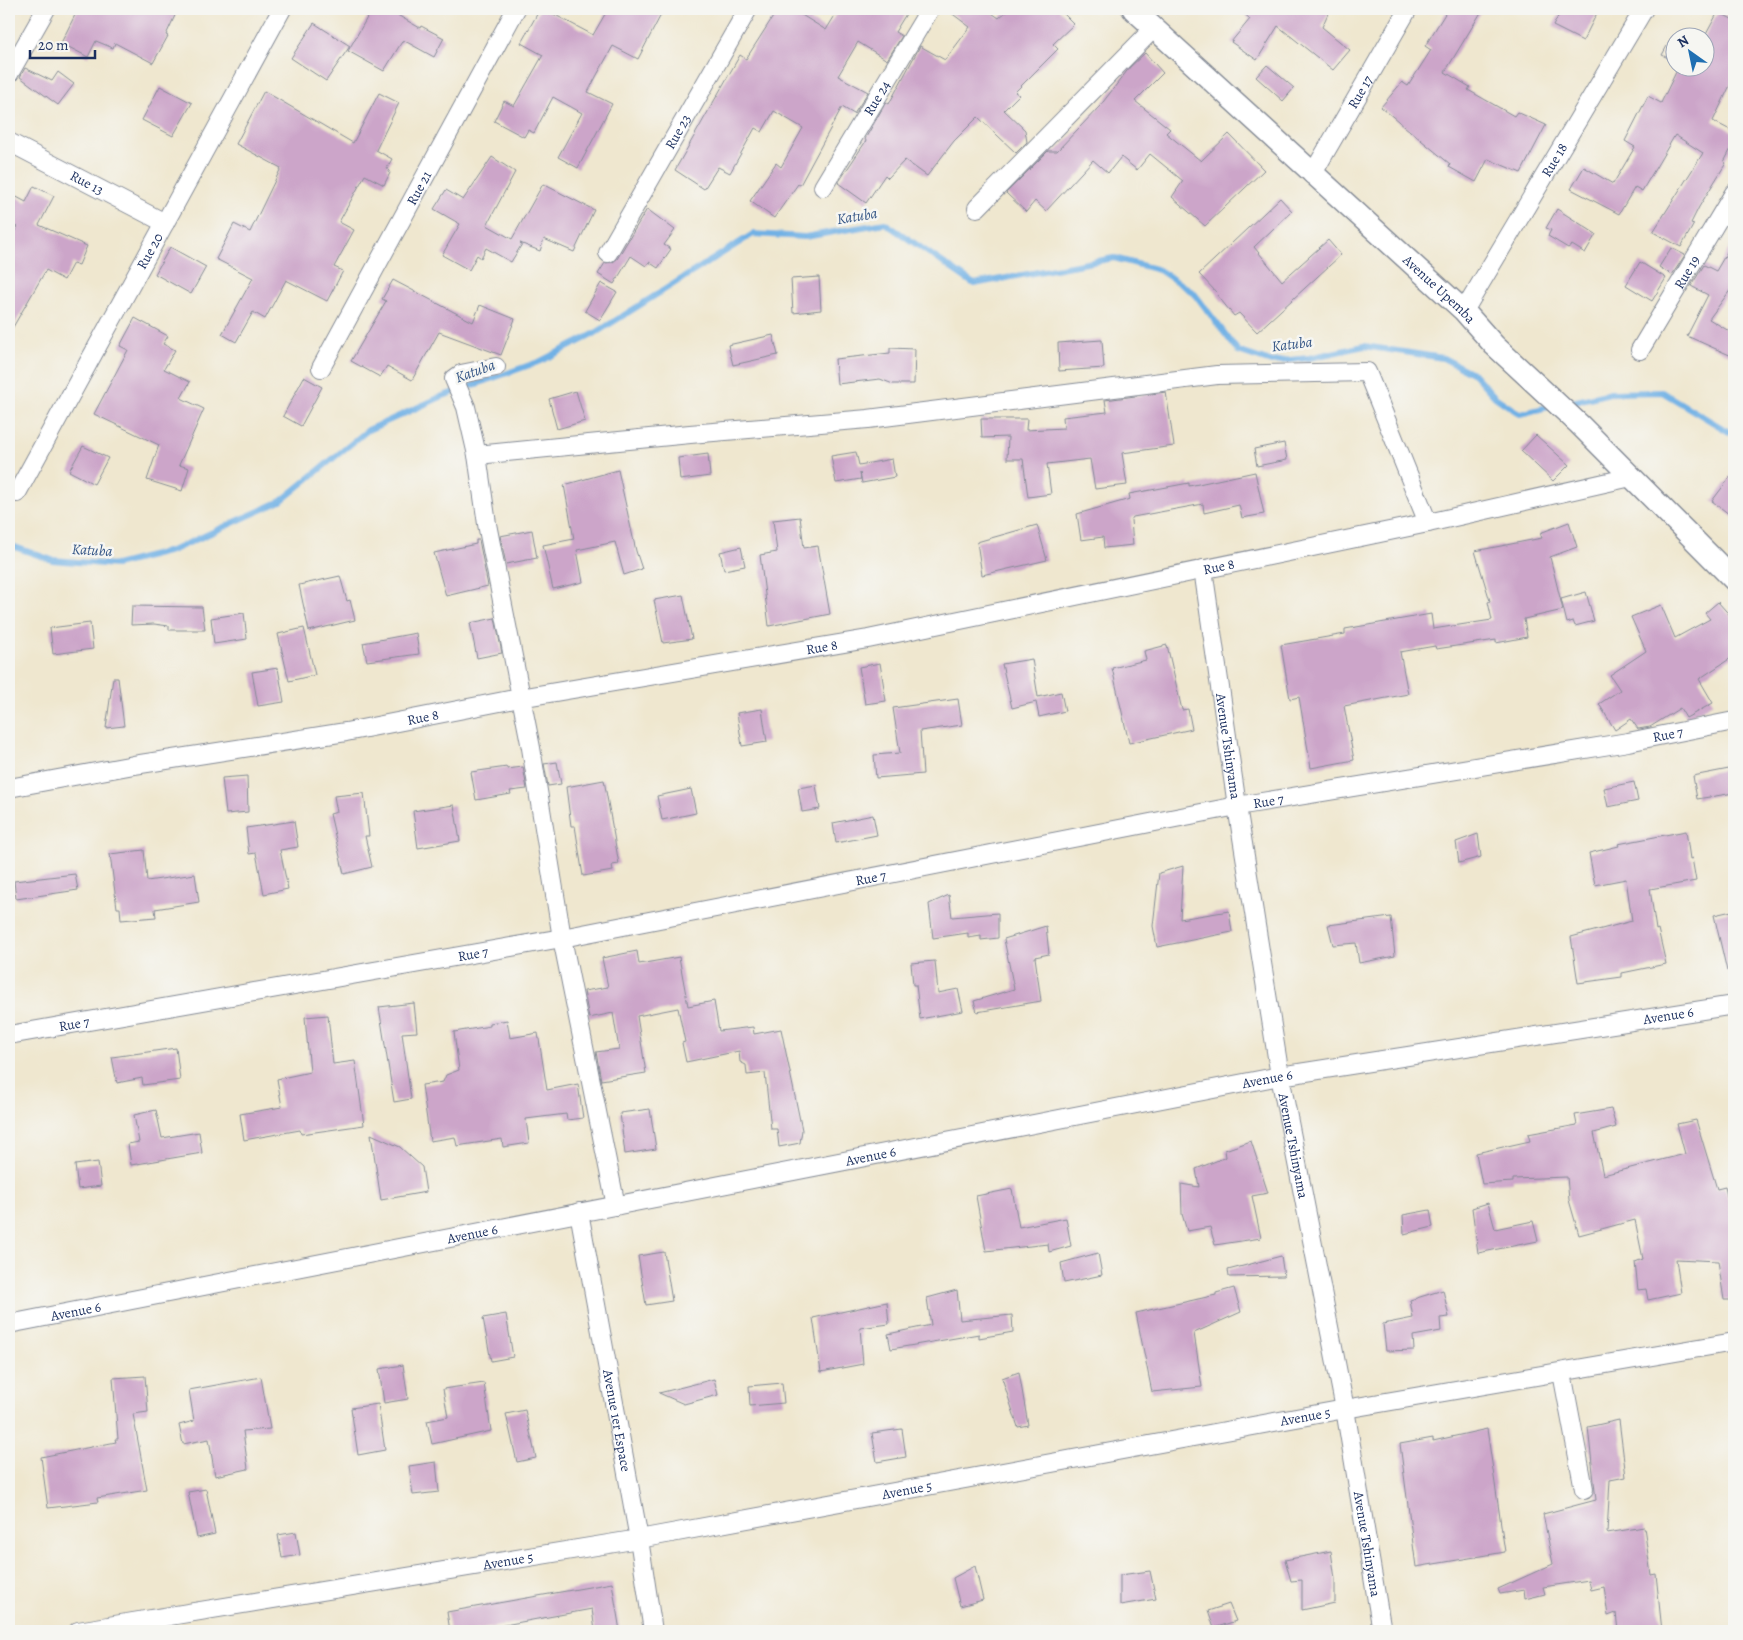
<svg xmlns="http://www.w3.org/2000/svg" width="1743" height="1640" font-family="Alegreya,serif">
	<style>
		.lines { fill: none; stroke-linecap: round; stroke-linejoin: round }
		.stream { stroke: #71b1e5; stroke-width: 6 }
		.building { fill: #cca5c9 }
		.minor-casing { stroke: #858b96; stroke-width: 20 }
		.tertiary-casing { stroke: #858b96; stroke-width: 24 }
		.minor { stroke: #fff; stroke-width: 18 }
		.tertiary { stroke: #fff; stroke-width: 21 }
		.labels { text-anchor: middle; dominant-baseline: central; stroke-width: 5; stroke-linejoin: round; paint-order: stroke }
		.street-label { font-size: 14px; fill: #1b2f5e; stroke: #f6f6f2 }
		.water-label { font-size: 15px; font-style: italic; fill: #355686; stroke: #f6f6f2 }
	</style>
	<rect width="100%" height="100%" fill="#f6f6f2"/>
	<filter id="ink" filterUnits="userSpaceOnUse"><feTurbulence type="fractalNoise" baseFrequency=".02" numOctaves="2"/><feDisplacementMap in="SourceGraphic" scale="10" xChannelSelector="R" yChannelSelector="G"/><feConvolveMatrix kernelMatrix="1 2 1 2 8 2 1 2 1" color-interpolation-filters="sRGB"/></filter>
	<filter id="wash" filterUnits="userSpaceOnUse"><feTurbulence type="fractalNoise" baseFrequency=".0096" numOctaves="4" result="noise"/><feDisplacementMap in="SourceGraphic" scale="20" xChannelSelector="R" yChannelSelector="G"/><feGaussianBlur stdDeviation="1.12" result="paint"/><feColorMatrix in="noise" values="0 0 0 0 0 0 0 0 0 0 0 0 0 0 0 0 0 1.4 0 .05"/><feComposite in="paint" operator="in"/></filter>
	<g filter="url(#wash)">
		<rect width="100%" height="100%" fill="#efe7cf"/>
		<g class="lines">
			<path class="stream" d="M1564,404L1610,393L1662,392L1734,435
				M9,545L52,560L116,565L171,551L281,501L368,430L443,396L541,361L594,334L753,234L805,237L885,223L974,284L1114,258L1159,270L1194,293L1238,351L1271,362L1309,358L1364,346L1443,358L1474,374L1495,397L1520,414L1552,406"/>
		</g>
		<g id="blocks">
			<path class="building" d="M78,9H178L166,35L168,36L153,63L115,43L113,48L96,41L88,57L61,43Z
				M372,9H387L420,28L421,26L444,38L434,57L403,40L384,71L348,51Z
				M540,9H544L593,35L608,9H664L638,59L613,46L597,75L588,92L612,104L578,168L558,157L582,113L553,97L534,133L528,130L524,137L494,121L504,101L514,106L543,55L521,43Z
				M778,9H792L826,30L839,9H909L895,32L902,36L887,60L858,42L838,76L868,92L854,114L842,107L800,185L798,184L774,218L750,201L776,163L781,167L803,128L774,111L762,132L755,128L730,173L718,167L704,189L675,170L740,55L746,59Z
				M946,9H986L999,18L1009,9H1059L1074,24L1053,44L1058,49L1015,92L1019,95L1004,110L1025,130L1027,142L1016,153L978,117L954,141L927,176L905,160L888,178L885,175L866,203L838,183L866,141L865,139L886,102L889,104L920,46L945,60L970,27Z
				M1239,9H1330L1322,27L1350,50L1333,70L1278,26L1257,60L1231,42L1250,19Z
				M1448,9H1483L1445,72L1470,87L1468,90L1514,116L1517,112L1546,125L1521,173L1488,159L1476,182L1449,167L1450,164L1381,107L1402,82L1408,86L1431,50L1425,46Z
				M1562,9H1599L1583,41L1553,26Z
				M1718,12L1734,20V77L1713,121L1734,132V143L1724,162L1726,163L1699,207L1691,223L1694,224L1681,247L1653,232L1703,153L1675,135L1642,191L1635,187L1619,214L1571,189L1584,167L1613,184L1635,147L1625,141L1648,96L1661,103L1678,68H1706V38H1704Z
				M314,23L350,46L326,81L291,58Z
				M1672,37L1676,39V62L1662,55Z
				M1145,53L1163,73L1135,101L1170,129L1166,133L1201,161L1229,134L1264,170L1205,226L1172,197L1183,181L1150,154L1137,170L1121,157L1108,173L1093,160L1046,211L1035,201L1026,212L1006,193L1048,151H1057L1100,106L1130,67Z
				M1267,65L1294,88L1283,101L1256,77Z
				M25,68L52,81L58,72L74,84L58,105L20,77Z
				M160,86L192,103L173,136L142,120Z
				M264,91L353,143L379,93L399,103L376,150L392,159L387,168L390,173L384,185L365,175L339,222L354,230L334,267L343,271L327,301L286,280L265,319L253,312L236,342L222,334L253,278L216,259L234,224L250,232L281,168L236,144Z
				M492,157L515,172L487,225L512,239L543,184L594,210L574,252L544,239L540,251L520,243L522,244L511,262L486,248L481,258L477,255L469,270L442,255L460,224L434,209L446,190L463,200Z
				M34,186L54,196L39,225L87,246L79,265L73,263L64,280L46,270L9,334V241L17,227L9,223V193L26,202Z
				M1280,198L1292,211L1254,247L1282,281L1328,240L1341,255L1257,332L1239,313L1234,316L1217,295L1218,294L1199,274Z
				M647,209L675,230L664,245L671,249L658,268L649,262L646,266L631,256L614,284L598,274L605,263L613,262L617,259Z
				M1557,209L1596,234L1585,253L1572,245L1568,248L1548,236L1551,230L1546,228Z
				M1734,240V285L1709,319L1734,334V357L1687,336L1708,295L1691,286L1704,265L1716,271Z
				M170,247L206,267L191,294L155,274Z
				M1671,248L1685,255L1672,275L1659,267Z
				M1640,262L1666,278L1652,301L1626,285Z
				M819,277L821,310L793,313L791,279Z
				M393,280L473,322L480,305L515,319L501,355L439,332L412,380L387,366L380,377L351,361L386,301L382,299Z
				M601,283L617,292L600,320L585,311Z
				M135,318L168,336L163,344L175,350L164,369L190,382L181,398L204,409L179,465L189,468L182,491L147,480L159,445L94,414L128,350L120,346Z
				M773,335L778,355L733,365L728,345Z
				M1102,340L1104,368L1059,371L1058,343Z
				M890,348L915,349L914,384H893L880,379L837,384L835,359L890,353Z
				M304,377L322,387L301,426L283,416Z
				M576,391L585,421L557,429L549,399Z
				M1166,392L1174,446L1122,453L1127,485L1095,489L1090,459L1047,464L1051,494L1028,497L1023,459H1007L1008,437L982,438L981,419H1027L1026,430L1064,428L1063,417L1107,412L1105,400Z
				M1536,435L1569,465L1553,481L1521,451Z
				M1284,443L1287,460L1257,466L1254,449Z
				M83,446L108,458L94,484L69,471Z
				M856,452L859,465L892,459L895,477L862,483L860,473L861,479L836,483L831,456Z
				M708,454L710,476L680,480L678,458Z
				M618,470L636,551L642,569L624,575L615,542L577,550L583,582L553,589L543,545L574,539L564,485Z
				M1255,472L1264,514L1242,518L1239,505L1204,513L1203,504L1133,517L1131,520L1133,545L1104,548L1103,537L1081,540L1077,514L1130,499L1129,494L1189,483V486Z
				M1734,472V518L1712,501Z
				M800,517L804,548L818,546L830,614L769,626L760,555L777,552L773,520Z
				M1569,522L1577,547L1550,557L1563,610L1524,619L1527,637L1496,643V640L1436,649L1435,646L1400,652L1408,694L1344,706L1354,760L1311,768L1299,697L1290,699L1281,645L1345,634V629L1431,614L1433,629L1492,620L1488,602L1490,601L1475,551L1542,538L1540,533Z
				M1037,525L1047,560L982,575L977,542Z
				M532,530L537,558L506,564L500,536Z
				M476,540H479L488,586L446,596L434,553L476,544Z
				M741,547L745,566L724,570L720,552Z
				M340,576L347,601L350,600L355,620L309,631L299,585Z
				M1586,592L1594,621L1575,626L1573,621L1567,623L1561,599Z
				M683,595L692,639L663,643L654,600Z
				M1718,602L1734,620V656L1699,679L1713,703L1686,718L1680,708L1650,727L1638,729L1631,719L1615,730L1599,704L1620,690L1610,675L1646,651L1631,617L1661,605L1675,638L1710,619L1705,613Z
				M132,606L202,607L205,630H169V626L154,624L131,625Z
				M244,613L247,639L214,644L211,618Z
				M495,618L502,653L477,658L470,623Z
				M90,623L93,649L53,654L50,628Z
				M304,628L315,675L289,681L278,634Z
				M416,633L419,654L367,661L363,643Z
				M1167,645L1182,710L1188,709L1192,729L1129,743L1112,668L1146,660L1144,651Z
				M1032,659L1038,697L1061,692L1065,711L1039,717L1036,702L1012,708L1002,664Z
				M880,663L886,701L865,704L859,667Z
				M278,668L284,702L258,706L252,672Z
				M113,678H118L124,726L106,728Z
				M958,699L962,725L920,731L923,774L876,778L874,755L900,753L893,708Z
				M762,709L767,742L742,746L737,713Z
				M557,762L561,784L548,786L544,764Z
				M507,767V769L523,767L527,789L510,791L511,794L476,800L471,772Z
				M1734,768V793L1697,799L1693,776Z
				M247,776L248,812L226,814L222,778Z
				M604,780L619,864L612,865L613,871L583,876L575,826H571L566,787Z
				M1634,782L1638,801L1608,807L1604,788Z
				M816,785L820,809L802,812L798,788Z
				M691,789L696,813L662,820L657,796Z
				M364,793L369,836H365L372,867L344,874L330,814L337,812L334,796Z
				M454,805L460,841L418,848L413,811Z
				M873,815L877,835L836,843L833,823Z
				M294,821L298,847L280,850L288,889L264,894L256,853L249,854L246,828Z
				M1686,831L1690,859L1692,858L1696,881L1650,889L1656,930L1658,929L1666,964L1622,973V977L1578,983L1571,937L1632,921L1626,879L1595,885L1589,853L1619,846L1618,844Z
				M1478,834L1481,857L1459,863L1456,842Z
				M144,850L147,881L195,874L199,902L155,909L156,917L121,920L120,908H117L110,854Z
				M1183,866L1180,919L1229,911L1232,932L1157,947L1153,926L1159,873Z
				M75,874L78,890L16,899L14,881Z
				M949,895L952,917L998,913V938L981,940V936L968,938V933L933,938L929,904Z
				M1732,911L1734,923V970L1727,971L1714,915Z
				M1391,917L1395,956L1359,963L1356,943L1333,945L1328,925Z
				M1046,926L1049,954L1035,957L1041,1001L977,1012L974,1001L1014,989L1004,939Z
				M637,951L639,964L679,957L688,1006L714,1001L719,1031L753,1027L754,1034L781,1029L802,1130L800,1143L779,1147L777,1129H771L765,1073L747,1075L746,1065L740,1062L739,1051L686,1062L682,1043L685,1042L678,1008L637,1016L646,1073L601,1080L596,1052L619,1049L613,1013L589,1018L584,991L608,987L602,958Z
				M935,961L938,993L958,989L963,1011L920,1019L916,985H913L911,963Z
				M414,1003L417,1032L402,1033L411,1099L394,1102L379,1007Z
				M328,1015L333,1064L355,1061L364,1125L301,1134L300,1130L244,1140L240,1114L282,1107L277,1079L310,1072L305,1017Z
				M507,1020L510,1038L538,1033L547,1090L578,1084L583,1118L567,1120L566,1114L526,1119L529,1143L503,1147L502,1139L457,1146L455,1137L430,1141L422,1085L443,1082L446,1075L459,1070L454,1032L490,1026V1023Z
				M176,1048L180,1080L143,1085L142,1078L117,1083L112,1057Z
				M650,1109L656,1149L625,1154L620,1113Z
				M1611,1109L1616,1127L1594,1133L1603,1175L1685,1154L1677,1124L1696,1120L1717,1189L1725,1187L1734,1225V1300H1724L1718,1261L1676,1259L1681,1293L1648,1300L1646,1289L1638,1290L1635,1262L1643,1259L1635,1220L1579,1235L1569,1200L1567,1177L1513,1179V1182L1482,1184L1476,1153L1530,1141L1528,1134L1577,1125L1575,1115Z
				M156,1110L162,1138L199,1132L202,1153L131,1165L128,1144L139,1142L134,1115Z
				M371,1134L400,1147L422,1167L426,1192L381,1200Z
				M1251,1141L1268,1193L1252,1196L1261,1238L1215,1245L1210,1227L1187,1231L1182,1214L1181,1184L1199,1187L1196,1169L1226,1157L1225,1150Z
				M98,1162L101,1186L78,1189L75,1165Z
				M1012,1189L1019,1227L1066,1218L1071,1246L1049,1252L1048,1244L986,1251L976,1196Z
				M1488,1203L1495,1229L1533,1221L1538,1241L1478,1253L1472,1208Z
				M1430,1210L1433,1227L1404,1234L1403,1215Z
				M664,1252L672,1301L646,1305L638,1256Z
				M1098,1253L1102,1275L1064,1283L1061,1263Z
				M1281,1256L1284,1276L1229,1277L1228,1270Z
				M1234,1288L1241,1312L1194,1333L1202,1387L1152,1392L1136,1313L1216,1295V1293Z
				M957,1290L960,1320L1012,1315L1013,1332L979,1338V1334L891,1349L888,1334L931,1325L927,1298Z
				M1443,1290L1449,1317L1440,1318L1441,1331L1413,1336L1414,1350L1386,1351L1383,1324L1413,1318L1410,1300Z
				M887,1302L889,1324L860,1328L863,1364L821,1372L813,1318Z
				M506,1314L513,1357L491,1361L483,1318Z
				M403,1365L408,1399L384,1403L379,1369Z
				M1019,1372L1028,1425L1018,1427L1002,1378Z
				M145,1376L148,1412L133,1414L147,1490L97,1498L98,1502L48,1508L41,1457L116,1442L115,1439H118L113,1378Z
				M261,1377L270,1429L243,1431L248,1469L215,1476L209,1439L183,1444L179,1425L194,1421L189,1390Z
				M714,1379L718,1395L684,1404L659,1393Z
				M484,1383L491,1431L432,1444L427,1421L448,1417L443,1389Z
				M782,1383L784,1403L750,1406L749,1386Z
				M378,1404L385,1450L358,1455L351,1408Z
				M525,1410L536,1458L517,1462L506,1414Z
				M1619,1420L1626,1477L1610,1480L1607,1533L1644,1527L1651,1575L1656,1574L1662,1631H1618L1616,1613L1608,1616L1604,1587L1591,1590L1589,1580L1543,1587L1545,1594L1525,1599L1524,1590L1500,1594L1498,1589L1553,1564L1543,1514L1596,1500L1588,1427Z
				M902,1429L906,1457L877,1462L872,1433Z
				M1487,1429L1505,1552L1416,1567L1400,1444L1433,1438V1441Z
				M436,1462L439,1492L413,1495L409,1466Z
				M206,1489L215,1534L197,1538L188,1492Z
				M296,1532L300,1555L282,1558L278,1535Z
				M1331,1551L1335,1579V1603L1302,1610V1580L1291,1581L1285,1560Z
				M975,1566L983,1600L960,1606L953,1578Z
				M1150,1571L1156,1599L1120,1605V1575Z
				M612,1583L620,1631H595L592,1609L472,1631H450L447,1612Z
				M1229,1604L1236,1621L1214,1628L1208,1611Z"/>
		</g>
	</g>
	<g filter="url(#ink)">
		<use href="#blocks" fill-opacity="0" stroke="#858b96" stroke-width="1"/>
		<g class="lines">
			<g class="minor-casing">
				<g id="minor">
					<path d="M9,74L46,9"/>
					<path id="s1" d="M9,142L165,223"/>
					<path id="s2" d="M1312,175L1408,9"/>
					<path id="s3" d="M823,187L930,9"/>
					<path d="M977,208L1154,28"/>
					<path id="s4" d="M608,253L748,9"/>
					<path id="s5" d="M1464,311L1644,9"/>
					<path id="s6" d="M1640,350L1734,193"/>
					<path d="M496,367L461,374L454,379L466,407L477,455L487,524L531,748L562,938L616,1206"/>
					<path id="s7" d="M321,368L516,9"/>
					<path d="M477,455L690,434L868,419L1217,375L1367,372L1428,523"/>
					<path id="s8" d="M17,493L282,9"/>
					<path id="s9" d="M1203,569L1237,806L1280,1076L1345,1409L1382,1631"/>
					<path id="s10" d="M9,788L134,765L346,732L520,698L868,639L1428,523L1631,477"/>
					<path id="s11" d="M9,1035L562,938L1237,806L1628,742L1734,721"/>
					<path id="s12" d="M579,1212L639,1539L653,1631"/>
					<path id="s13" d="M9,1324L1280,1076L1734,1005"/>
					<path d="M1562,1373L1584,1489"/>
					<path id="s14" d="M78,1631L639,1539L1345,1409L1734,1342"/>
				</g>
			</g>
			<g class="tertiary-casing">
				<g id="tertiary">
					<path id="s15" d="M1133,9L1464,311L1494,345L1579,424L1734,580"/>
				</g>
			</g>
			<use href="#minor" class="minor"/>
			<use href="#tertiary" class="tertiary"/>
		</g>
	</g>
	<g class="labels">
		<g class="street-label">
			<text stroke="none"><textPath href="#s2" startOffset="96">Rue 17</textPath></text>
			<text stroke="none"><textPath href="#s3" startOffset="104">Rue 24</textPath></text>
			<text stroke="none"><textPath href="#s4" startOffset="140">Rue 23</textPath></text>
			<text stroke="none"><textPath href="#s5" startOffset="176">Rue 18</textPath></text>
			<text stroke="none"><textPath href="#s1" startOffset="88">Rue 13</textPath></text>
			<text stroke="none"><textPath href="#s7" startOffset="205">Rue 21</textPath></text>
			<text stroke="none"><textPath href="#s8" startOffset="276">Rue 20</textPath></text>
			<text stroke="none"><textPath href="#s6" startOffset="91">Rue 19</textPath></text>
			<text stroke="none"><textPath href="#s15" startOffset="415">Avenue Upemba</textPath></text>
			<text stroke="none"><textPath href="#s10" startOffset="1230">Rue 8</textPath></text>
			<text stroke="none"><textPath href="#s10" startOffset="825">Rue 8</textPath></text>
			<text stroke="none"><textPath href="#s10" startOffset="420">Rue 8</textPath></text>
			<text stroke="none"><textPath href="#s11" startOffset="1686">Rue 7</textPath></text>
			<text stroke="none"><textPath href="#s9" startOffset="179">Avenue Tshinyama</textPath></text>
			<text stroke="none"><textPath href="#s11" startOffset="1281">Rue 7</textPath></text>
			<text stroke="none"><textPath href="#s11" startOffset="876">Rue 7</textPath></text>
			<text stroke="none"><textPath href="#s11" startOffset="471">Rue 7</textPath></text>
			<text stroke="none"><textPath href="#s13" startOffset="1688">Avenue 6</textPath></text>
			<text stroke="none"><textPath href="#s11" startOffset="66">Rue 7</textPath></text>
			<text stroke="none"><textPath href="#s13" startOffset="1282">Avenue 6</textPath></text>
			<text stroke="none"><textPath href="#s9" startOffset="584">Avenue Tshinyama</textPath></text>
			<text stroke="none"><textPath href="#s13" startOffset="878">Avenue 6</textPath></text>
			<text stroke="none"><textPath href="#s13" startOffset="472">Avenue 6</textPath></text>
			<text stroke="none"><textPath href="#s13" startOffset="68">Avenue 6</textPath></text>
			<text stroke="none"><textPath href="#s14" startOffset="1246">Avenue 5</textPath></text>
			<text stroke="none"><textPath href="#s12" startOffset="212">Avenue 1er Espace</textPath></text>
			<text stroke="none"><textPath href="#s14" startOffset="841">Avenue 5</textPath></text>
			<text stroke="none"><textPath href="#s9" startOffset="989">Avenue Tshinyama</textPath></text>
			<text stroke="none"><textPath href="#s14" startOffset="436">Avenue 5</textPath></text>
		</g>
		<g class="water-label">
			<text transform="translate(857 216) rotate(-9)">Katuba</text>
			<text transform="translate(1292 344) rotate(-7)">Katuba</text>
			<text transform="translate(475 371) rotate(-20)">Katuba</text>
			<text transform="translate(92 550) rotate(3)">Katuba</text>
		</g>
	</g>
	<rect width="1743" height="1640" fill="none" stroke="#f6f6f2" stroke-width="30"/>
	<g transform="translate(1690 52) rotate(327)"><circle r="24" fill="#f6f6f2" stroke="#9ea6b7"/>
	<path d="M0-4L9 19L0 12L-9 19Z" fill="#1f6fb2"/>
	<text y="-8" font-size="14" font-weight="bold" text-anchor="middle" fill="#1b2f5e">N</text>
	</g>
	<path d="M30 50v8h65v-8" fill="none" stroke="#1b2f5e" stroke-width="2.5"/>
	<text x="38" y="50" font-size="15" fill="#1b2f5e" stroke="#f6f6f2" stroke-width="4" paint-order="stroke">20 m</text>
</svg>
